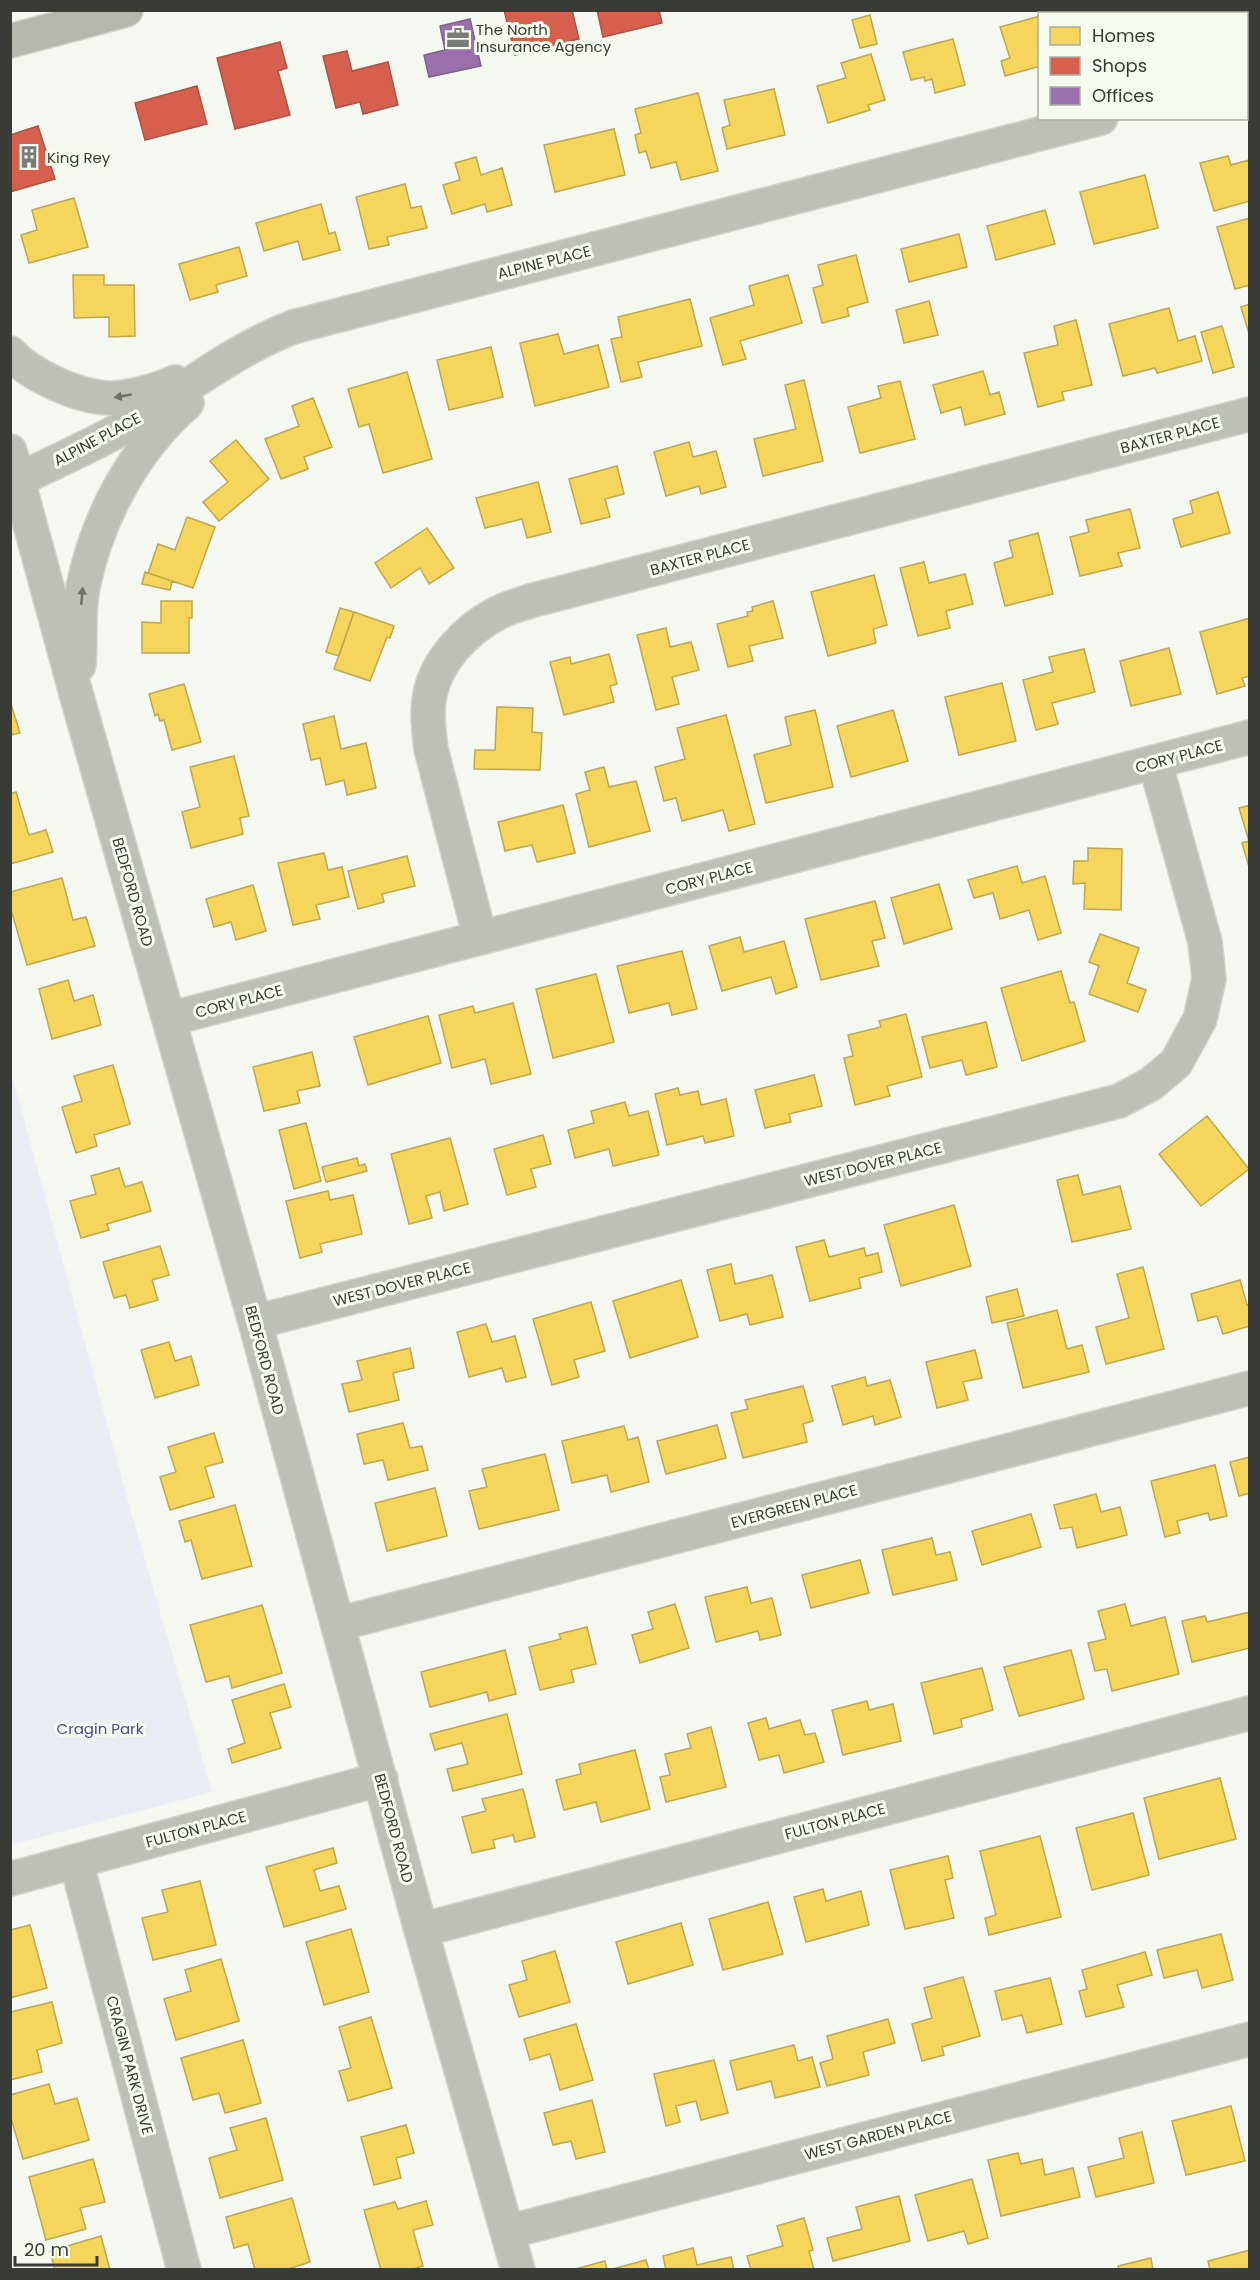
<svg xmlns="http://www.w3.org/2000/svg" width="1260" height="2280" font-family="Poppins,sans-serif">
	<style>
		.green { fill: #ebedf5 }
		.homes { fill: #f6d55c; stroke: #bda751; stroke-width: 1.5 }
		.shops { fill: #d6604d; stroke: #a75546; stroke-width: 1.5 }
		.offices { fill: #9970ab; stroke: #7c6088; stroke-width: 1.5 }
		.lines { fill: none; stroke-linecap: round; stroke-linejoin: round }
		.minor-casing { stroke: #d2d5cf; stroke-width: 36 }
		.major-casing { stroke: #d2d5cf; stroke-width: 36 }
		.minor { stroke: #bcc0b6; stroke-width: 33 }
		.major { stroke: #b3b7ac; stroke-width: 33 }
		.oneway { fill: #6d7069 }
		.labels { text-anchor: middle; dominant-baseline: central; stroke-width: 6; stroke-linejoin: round; paint-order: stroke }
		.poi-label { font-size: 15px; fill: #393b36; stroke: #f5fbed; text-anchor: start }
		.street-label { font-size: 15px; fill: #393b36; stroke: #f5fbed }
		.park-label { font-size: 15px; fill: #4c4792; stroke: #f5fbed }
	</style>
	<rect width="100%" height="100%" fill="#f4f8f0"/>
	<path class="green" d="M11,1072L128,1501L212,1792L11,1845Z"/>
	<path class="homes" d="M1083,10H1148L1149,14H1084Z
		M1186,10H1222L1217,14H1187Z
		M870,15L877,44L860,48L852,20Z
		M1040,16V47H1038L1040,66L1005,76L1001,61L1010,58L1000,27Z
		M953,39L965,85L935,93L932,79L925,81L924,77L911,80L903,52Z
		M871,54L885,100L868,105L870,110L828,123L817,86L846,78L841,63Z
		M774,89L785,135L727,149L722,128L730,125L724,100Z
		M698,93L718,171L681,180L676,162L651,168L646,151L639,153L635,135L641,133L635,109Z
		M614,129L625,175L555,192L544,145Z
		M1228,156L1231,165L1249,160L1250,201L1214,211L1200,163Z
		M476,157L481,175L502,168L512,205L487,212L485,204L452,214L443,185L460,180L455,163Z
		M1145,175L1158,228L1094,244L1080,192Z
		M405,184L411,208L421,206L427,228L387,237L389,245L369,249L356,197Z
		M74,198L88,247L29,263L21,235L37,230L32,210Z
		M321,204L329,234L335,232L340,250L303,260L298,241L264,251L256,223Z
		M1045,210L1055,244L996,260L987,226Z
		M1250,218V285L1235,289L1217,227Z
		M959,234L967,267L909,282L901,249Z
		M239,247L247,276L216,285L218,292L190,300L179,264Z
		M856,255L868,302L847,308L849,316L822,323L813,288L823,285L818,265Z
		M73,275H104V285H134L135,336L109,337V317L74,318Z
		M788,275L802,323L740,341L746,359L723,365L710,318L754,305L749,286Z
		M690,299L702,346L638,362L642,377L621,382L611,339L622,337L618,317Z
		M929,301L938,335L904,343L896,310Z
		M1250,304V337L1241,307Z
		M1169,308L1178,341L1195,336L1202,361L1157,373L1155,368L1123,376L1109,324Z
		M1076,320L1092,385L1062,392L1064,400L1038,407L1024,353L1058,345L1054,326Z
		M1222,326L1234,367L1213,373L1201,332Z
		M558,334L564,354L598,345L609,387L535,406L520,343Z
		M491,347L503,397L449,410L437,360Z
		M983,371L990,395L999,392L1005,414L965,425L961,407L941,413L933,385Z
		M407,372L432,459L383,473L369,424L359,427L348,389Z
		M804,380L823,461L763,476L754,439L796,429L785,385Z
		M900,381L915,439L860,453L848,407L881,398L878,386Z
		M313,398L332,447L304,457L308,469L281,479L265,439L299,426L292,406Z
		M236,440L269,479L219,521L203,502L228,482L210,461Z
		M689,442L693,457L716,451L726,487L701,494L699,486L666,496L654,452Z
		M617,466L624,494L605,499L610,517L581,524L569,479Z
		M538,482L551,532L527,538L522,519L485,528L476,498Z
		M1218,492L1230,533L1181,547L1173,519L1193,513L1190,501Z
		M1130,509L1140,548L1118,553L1122,566L1080,576L1070,537L1089,532L1086,520Z
		M187,517L215,527L193,588L148,573L158,544L175,550Z
		M427,528L454,568L429,584L420,568L391,588L375,563Z
		M1038,533L1053,594L1005,606L994,563L1013,557L1009,541Z
		M924,562L929,583L965,574L973,604L946,611L950,628L918,636L900,568Z
		M145,572L172,581L170,590L142,584Z
		M874,575L887,625L873,629L876,643L828,656L811,592Z
		M161,601H192V618H189V653H142V622L161,623Z
		M773,601L783,638L749,646L753,661L728,667L717,624L748,616L747,612L753,611L752,607Z
		M340,608L354,612L339,656L326,652Z
		M354,612L394,626L390,638L387,637L370,681L334,669Z
		M1250,618V676L1242,678L1245,686L1217,694L1200,632Z
		M666,628L670,647L691,642L699,670L672,677L679,704L656,710L637,635Z
		M1169,648L1181,694L1131,706L1120,661Z
		M1084,649L1095,692L1052,703L1058,724L1036,730L1023,680L1053,672L1049,657Z
		M609,654L617,684L610,686L614,702L564,715L550,662L570,657L571,664Z
		M1002,683L1016,741L959,755L945,697Z
		M184,684L201,742L172,750L164,720L160,721L158,714L155,716L149,694Z
		M10,701L20,733L10,735Z
		M497,707L533,708L532,732L542,733L540,770L474,769L475,750H495Z
		M815,710L833,787L766,803L754,755L791,745L785,717Z
		M893,710L908,761L851,777L837,726Z
		M726,715L755,824L729,831L723,810L682,821L676,798L664,801L655,767L685,759L677,728Z
		M334,716L341,749L366,743L376,788L347,795L344,780L326,785L320,758L311,760L303,724Z
		M234,756L249,816L240,818L243,834L191,848L182,812L200,807L190,767Z
		M604,767L609,787L636,781L650,831L589,847L576,794L590,790L585,772Z
		M16,792L29,835L46,830L53,852L10,864V794Z
		M563,805L575,853L537,862L532,845L505,851L498,822Z
		M1250,805V867H1249L1242,843L1249,841L1239,808Z
		M1088,848L1122,849L1121,910L1084,909L1085,883L1073,884L1074,861H1088Z
		M324,853L328,870L342,867L349,897L316,905L320,919L293,925L278,863Z
		M407,856L415,886L382,894L384,902L358,909L348,871Z
		M1017,866L1022,883L1045,876L1061,933L1038,940L1029,910L1000,919L993,893L974,898L968,880Z
		M62,878L73,920L86,917L95,946L27,965L10,906V892Z
		M939,884L952,929L904,944L891,898Z
		M253,885L266,931L236,940L231,922L214,927L206,899Z
		M875,901L885,938L872,941L879,966L821,980L805,919Z
		M1100,934L1139,948L1127,983L1146,990L1138,1012L1089,994L1099,966L1089,962Z
		M740,937L744,952L784,941L797,987L776,994L771,977L722,991L709,946Z
		M682,951L697,1009L672,1015L669,1003L629,1013L617,966Z
		M1061,971L1070,1003L1074,1002L1085,1041L1022,1061L1001,988Z
		M596,974L614,1042L553,1058L536,989Z
		M68,980L74,1001L93,995L101,1025L52,1039L39,989Z
		M513,1003L531,1074L491,1084L485,1059L452,1068L439,1015L473,1006L475,1013Z
		M906,1014L922,1077L887,1086L890,1096L855,1105L844,1058L853,1056L848,1035L881,1027L879,1021Z
		M428,1016L441,1063L368,1085L354,1037Z
		M986,1022L997,1067L966,1075L962,1060L930,1068L922,1037Z
		M312,1052L320,1086L297,1091L300,1103L264,1111L253,1067Z
		M113,1065L130,1124L94,1135L97,1146L76,1153L62,1107L82,1101L74,1076Z
		M814,1075L822,1106L789,1114L791,1122L765,1128L755,1090Z
		M678,1088L680,1095L698,1091L701,1105L726,1099L734,1136L705,1143L703,1136L667,1145L655,1094Z
		M625,1102L629,1116L648,1111L659,1155L613,1166L609,1149L575,1158L568,1130L594,1123L591,1111Z
		M1207,1116L1249,1169L1201,1206L1159,1154Z
		M306,1123L321,1181L294,1189L279,1130Z
		M543,1135L551,1164L531,1169L536,1187L507,1195L494,1149Z
		M450,1138L468,1204L444,1211L440,1192L426,1196L432,1218L409,1224L391,1154Z
		M357,1158L359,1166L365,1164L367,1171L326,1182L322,1167Z
		M119,1168L125,1187L142,1182L151,1211L107,1224L109,1230L81,1238L70,1201L96,1194L91,1176Z
		M1078,1175L1083,1195L1120,1186L1131,1229L1072,1242L1057,1180Z
		M328,1191L330,1200L353,1195L362,1234L320,1244L322,1252L300,1258L286,1201Z
		M954,1205L971,1266L901,1286L884,1225Z
		M824,1240L829,1257L864,1248L866,1256L878,1253L882,1272L859,1278L861,1288L810,1301L796,1247Z
		M160,1246L169,1275L152,1280L158,1300L130,1308L126,1295L114,1298L103,1262Z
		M731,1264L735,1284L772,1275L783,1317L750,1325L747,1314L720,1321L707,1270Z
		M1143,1267L1164,1349L1106,1364L1096,1327L1129,1318L1117,1274Z
		M681,1280L698,1337L630,1358L613,1301Z
		M1240,1280L1247,1305L1250,1304V1326L1223,1334L1217,1316L1198,1321L1191,1294Z
		M1017,1289L1024,1316L992,1323L986,1297Z
		M591,1302L605,1351L574,1360L579,1377L552,1385L533,1319Z
		M1057,1310L1067,1349L1082,1345L1089,1372L1023,1388L1007,1323Z
		M486,1324L492,1342L515,1336L526,1377L506,1382L502,1368L469,1377L457,1332Z
		M169,1342L175,1361L191,1356L199,1385L155,1398L141,1350Z
		M410,1348L414,1368L393,1373L399,1400L349,1412L342,1384L362,1380L357,1361Z
		M975,1350L982,1378L963,1382L968,1400L937,1408L926,1362Z
		M865,1377L867,1386L890,1380L901,1417L875,1425L873,1416L843,1425L832,1386Z
		M803,1386L813,1421L803,1424L807,1442L743,1458L731,1413L748,1409L745,1400Z
		M403,1423L410,1448L422,1446L428,1470L388,1480L383,1460L364,1464L357,1434Z
		M717,1425L726,1458L666,1474L657,1441Z
		M624,1426L628,1440L638,1437L649,1482L611,1492L607,1475L572,1483L562,1441Z
		M214,1433L223,1462L205,1467L214,1497L170,1510L160,1477L176,1472L168,1447Z
		M545,1454L559,1510L479,1529L469,1491L487,1487L482,1469Z
		M1250,1457V1493L1239,1496L1230,1462Z
		M1215,1465L1227,1516L1210,1520L1208,1513L1177,1521L1180,1533L1165,1537L1151,1481Z
		M435,1488L447,1536L387,1551L375,1503Z
		M1096,1494L1101,1512L1120,1507L1127,1535L1077,1548L1072,1527L1060,1529L1054,1505Z
		M235,1505L252,1566L202,1579L191,1540L185,1542L179,1521Z
		M1031,1514L1041,1547L982,1565L972,1531Z
		M932,1538L936,1555L950,1552L957,1580L893,1595L882,1550Z
		M860,1560L869,1593L811,1608L802,1575Z
		M747,1587L751,1603L772,1598L781,1635L760,1640L758,1631L716,1642L705,1597Z
		M675,1604L689,1648L640,1663L632,1635L653,1629L648,1612Z
		M1125,1604L1131,1626L1165,1617L1179,1674L1112,1691L1107,1669L1095,1671L1088,1643L1106,1639L1098,1611Z
		M262,1605L282,1673L232,1688L229,1676L206,1682L190,1625Z
		M1250,1612V1648L1192,1662L1182,1621L1205,1616L1207,1622Z
		M587,1627L596,1664L571,1670L574,1682L540,1690L529,1647L561,1639L559,1634Z
		M505,1650L516,1694L489,1701L487,1692L430,1707L421,1672Z
		M1071,1650L1084,1699L1019,1716L1004,1667Z
		M982,1668L993,1710L961,1719L962,1727L934,1734L921,1683Z
		M284,1684L291,1707L270,1713L281,1748L232,1763L228,1749L245,1743L232,1700Z
		M867,1701L869,1710L893,1704L901,1741L843,1755L832,1710Z
		M507,1714L522,1774L453,1791L447,1769L468,1764L462,1743L435,1750L430,1734Z
		M766,1718L769,1729L800,1720L805,1735L815,1733L824,1762L784,1773L779,1755L759,1760L748,1723Z
		M711,1727L726,1787L666,1802L660,1777L670,1775L665,1754L691,1748L687,1734Z
		M635,1750L650,1809L601,1822L596,1802L564,1810L556,1780L581,1774L579,1764Z
		M1220,1778L1236,1839L1159,1859L1144,1798Z
		M523,1789L535,1837L515,1842L513,1835L493,1840L495,1848L472,1853L462,1817L486,1811L482,1799Z
		M1133,1813L1149,1875L1092,1890L1076,1828Z
		M1040,1836L1061,1917L989,1935L985,1918L996,1915L980,1851Z
		M333,1848L337,1863L314,1870L320,1891L339,1886L346,1909L284,1927L266,1867Z
		M948,1856L953,1878L945,1880L954,1918L905,1929L890,1870Z
		M200,1881L216,1945L153,1960L142,1918L168,1912L162,1890Z
		M823,1889L826,1901L861,1891L869,1925L806,1942L794,1897Z
		M768,1902L783,1954L723,1970L709,1919Z
		M681,1923L693,1965L628,1984L616,1942Z
		M30,1925L47,1988L10,1998V1930Z
		M351,1929L369,1992L324,2005L306,1942Z
		M1221,1934L1233,1980L1202,1988L1197,1970L1164,1978L1157,1950Z
		M555,1951L570,2002L519,2017L509,1985L527,1980L522,1961Z
		M1145,1952L1152,1975L1117,1985L1124,2007L1086,2017L1079,1991L1087,1989L1082,1970Z
		M221,1959L239,2021L176,2040L164,1999L191,1991L185,1970Z
		M963,1977L980,2036L942,2047L944,2055L922,2061L912,2024L932,2018L924,1988Z
		M1050,1978L1062,2024L1027,2033L1022,2015L1002,2020L995,1991Z
		M52,2002L62,2043L37,2050L42,2072L10,2080V2012Z
		M371,2017L392,2088L348,2101L339,2071L351,2068L339,2027Z
		M888,2019L895,2043L863,2052L869,2075L827,2086L820,2063L833,2059L827,2036Z
		M576,2024L593,2080L560,2090L550,2054L530,2060L524,2039Z
		M243,2040L261,2103L225,2113L219,2093L193,2100L181,2058Z
		M794,2045L798,2061L812,2057L820,2087L775,2098L771,2081L737,2090L730,2061Z
		M714,2060L728,2113L701,2120L696,2101L676,2106L680,2122L666,2126L654,2074Z
		M49,2084L55,2104L77,2098L89,2140L23,2159L10,2115V2095Z
		M592,2100L605,2152L576,2159L571,2141L553,2145L544,2113Z
		M1231,2106L1245,2161L1186,2175L1172,2121Z
		M266,2118L283,2180L220,2198L209,2158L237,2150L230,2128Z
		M406,2125L414,2153L396,2158L401,2178L374,2185L361,2137Z
		M1142,2132L1154,2183L1096,2197L1088,2167L1124,2158L1119,2138Z
		M1018,2153L1021,2164L1042,2159L1045,2175L1073,2168L1080,2197L1001,2216L988,2160Z
		M93,2159L105,2202L80,2208L86,2229L46,2240L29,2177Z
		M972,2179L988,2238L968,2244L964,2231L928,2241L915,2195Z
		M899,2196L910,2241L833,2261L827,2238L862,2229L856,2207Z
		M292,2198L310,2262L285,2270H255L248,2244L234,2248L226,2217Z
		M426,2201L433,2225L413,2230L423,2266L410,2270H381L364,2210L395,2202L398,2209Z
		M804,2218L813,2250L809,2251L814,2270H751L747,2256L783,2246L777,2226Z
		M101,2236L110,2270H55L50,2251Z
		M693,2248L697,2265L731,2257L734,2270H666L663,2256Z
		M1250,2250V2270H1210L1208,2261Z
		M1151,2258L1153,2270H1119L1118,2266Z
		M646,2260L649,2270H609Z
		M605,2261L607,2270H575V2269Z"/>
	<path class="shops" d="M504,10H572L579,39L515,55Z
		M597,10H659L662,23L603,37Z
		M280,42L287,68L278,71L290,115L235,129L217,58Z
		M347,51L352,71L388,62L398,105L363,114L360,102L336,108L323,56Z
		M197,86L207,124L145,140L135,103Z
		M38,126L55,179L10,192V135Z"/>
	<path class="offices" d="M470,19L481,66L429,77L424,55L445,50L440,26Z"/>
	<g class="lines">
		<g class="minor-casing">
			<path id="minor" d="M1246,81L1250,80
				M10,353C31,376 80,398 111,398C130,398 158,390 175,382
				M10,451L77,697L255,1322L421,1930L518,2270
				M18,480C54,462 92,446 126,426C181,392 232,351 293,327L1101,118
				M79,665C81,640 78,612 83,587C97,518 134,449 187,403
				M480,937L431,749C429,732 426,712 430,694C437,660 466,630 496,614C506,608 519,605 530,601L1250,414
				M169,1019L1250,737
				M255,1322L1119,1101L1151,1084L1176,1063L1200,1019L1209,979L1205,942L1155,762
				M338,1624L1250,1388
				M76,1861L184,2270
				M10,1879L381,1779
				M421,1930L1250,1713
				M507,2232L1250,2039"/>
		</g>
		<g class="major-casing">
			<path id="major" d="M10,41L126,10"/>
		</g>
		<use href="#minor" class="minor"/>
		<use href="#major" class="major"/>
	</g>
	<defs><path id="oneway-solid" d="M-6-.8H1V-3.2L6.5 0L1 3.2V.8H-6Z" transform="scale(1.5)"/></defs>
	<g class="oneway">
		<use href="#oneway-solid" transform="translate(123 396) rotate(170)"/>
		<use href="#oneway-solid" transform="translate(82 596) rotate(-85)"/>
	</g>
	<defs>
		<g id="office-bare" transform="scale(1.8)"><path d="M-6-3h4V-5.5h4V-3h4V5H-6ZM-1-4.5V-3h2v-1.5ZM-6 0V1H6V0Z" fill="#7a7d77" stroke="#f5fbed" stroke-width="2.5" paint-order="stroke"/></g>
		<g id="building-bare" transform="scale(1.8)"><path d="M-4-6H4V6H1V3H-1V6H-4ZM-2.5-4.3h1.7v1.8h-1.7ZM.8-4.3h1.7v1.8H.8ZM-2.5-1h1.7V.8h-1.7ZM.8-1h1.7V.8H.8Z" fill="#7a7d77" stroke="#f5fbed" stroke-width="2.5" paint-order="stroke"/></g>
	</defs>
	<g fill-rule="evenodd">
		<use href="#office-bare" x="458" y="38"/>
		<use href="#building-bare" x="29" y="157"/>
	</g>
	<g class="labels">
		<g class="poi-label">
			<text x="476" y="29">The North<tspan x="476" dy="17">Insurance Agency</tspan></text>
			<text x="47" y="157">King Rey</text>
		</g>
		<g class="street-label">
			<text transform="translate(544 262) rotate(-14)">ALPINE PLACE</text>
			<text transform="translate(1170 435) rotate(-15)">BAXTER PLACE</text>
			<text transform="translate(97 439) rotate(-28)">ALPINE PLACE</text>
			<text transform="translate(700 557) rotate(-15)">BAXTER PLACE</text>
			<text transform="translate(1179 756) rotate(-15)">CORY PLACE</text>
			<text transform="translate(709 878) rotate(-15)">CORY PLACE</text>
			<text transform="translate(133 892) rotate(74)">BEDFORD ROAD</text>
			<text transform="translate(239 1001) rotate(-15)">CORY PLACE</text>
			<text transform="translate(873 1164) rotate(-14)">WEST DOVER PLACE</text>
			<text transform="translate(402 1284) rotate(-14)">WEST DOVER PLACE</text>
			<text transform="translate(265 1360) rotate(75)">BEDFORD ROAD</text>
			<text transform="translate(794 1506) rotate(-15)">EVERGREEN PLACE</text>
			<text transform="translate(835 1821) rotate(-15)">FULTON PLACE</text>
			<text transform="translate(394 1828) rotate(75)">BEDFORD ROAD</text>
			<text transform="translate(196 1829) rotate(-15)">FULTON PLACE</text>
			<text transform="translate(130 2065) rotate(75)">CRAGIN PARK DRIVE</text>
			<text transform="translate(878 2135) rotate(-15)">WEST GARDEN PLACE</text>
		</g>
		<g class="park-label">
			<text x="100" y="1728">Cragin Park</text>
		</g>
	</g>
	<rect width="1260" height="2280" fill="none" stroke="#393b36" stroke-width="24"/>
	<rect x="1038" y="12" width="210" height="108" fill="#f5fbed" stroke="#aaaea4" stroke-width="1.5"/>
	<rect x="1050" y="27" width="30" height="18" fill="#f6d55c" stroke="#aaaea4" stroke-width="1.5"/>
	<text x="1092" y="42" font-size="18" fill="#393b36">Homes</text>
	<rect x="1050" y="57" width="30" height="18" fill="#d6604d" stroke="#aaaea4" stroke-width="1.5"/>
	<text x="1092" y="72" font-size="18" fill="#393b36">Shops</text>
	<rect x="1050" y="87" width="30" height="18" fill="#9970ab" stroke="#aaaea4" stroke-width="1.5"/>
	<text x="1092" y="102" font-size="18" fill="#393b36">Offices</text>
	<path d="M15 2256v9h82v-9" fill="none" stroke="#393b36" stroke-width="3"/>
	<text x="24" y="2256" font-size="18" fill="#393b36" stroke="#f5fbed" stroke-width="4.5" paint-order="stroke">20 m</text>
</svg>
